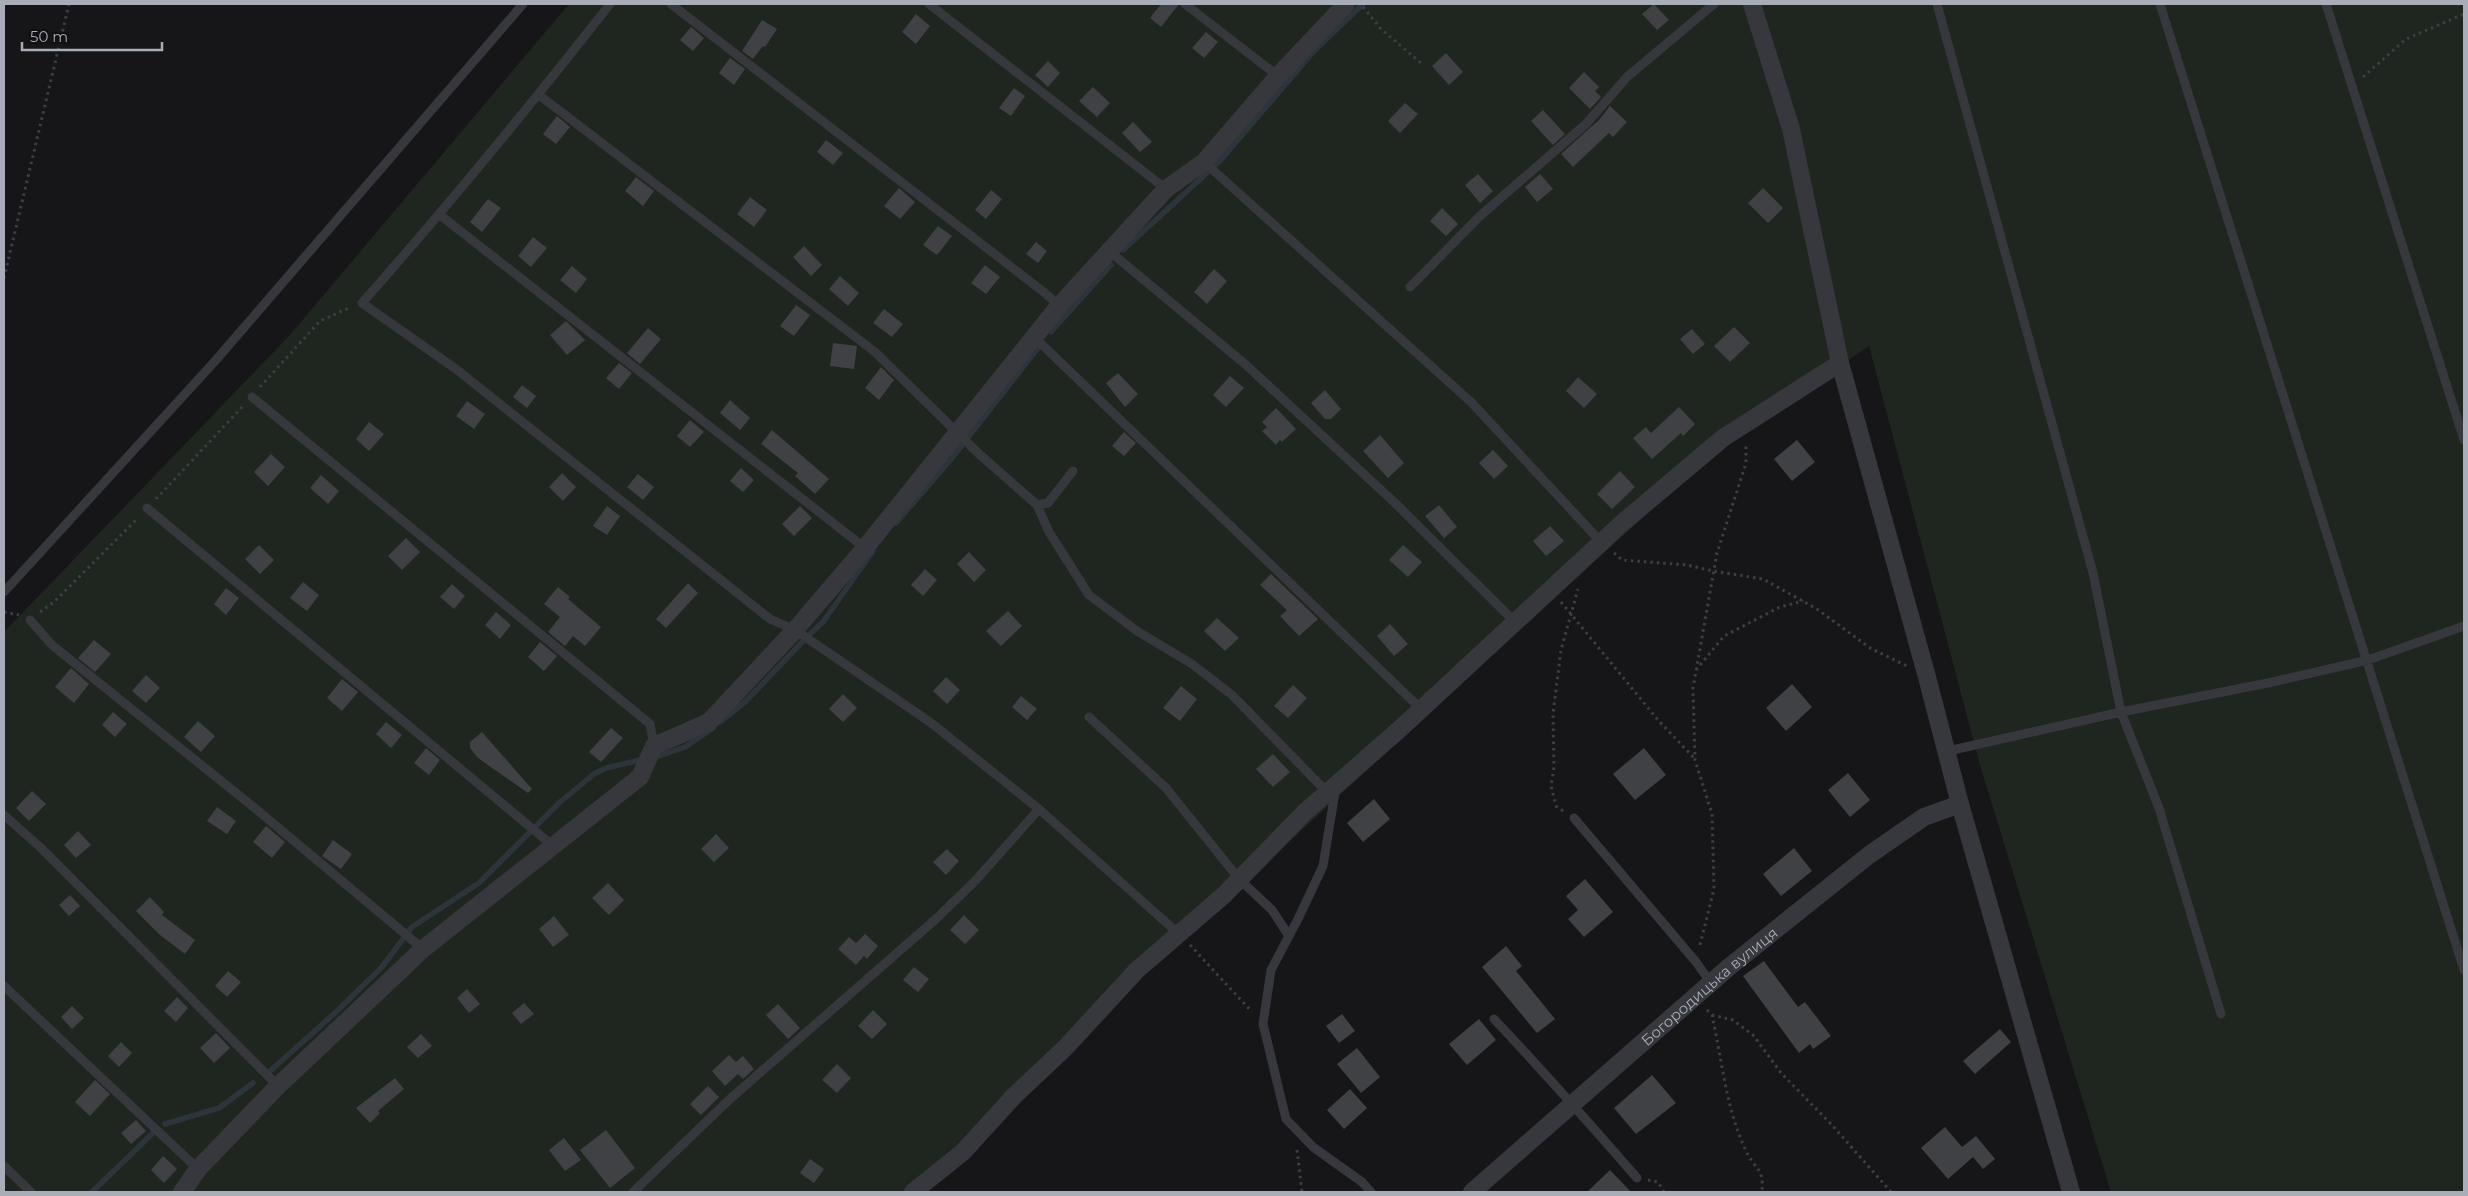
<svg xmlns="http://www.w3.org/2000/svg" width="2468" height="1196" font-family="Montserrat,sans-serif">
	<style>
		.green { fill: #1e261f }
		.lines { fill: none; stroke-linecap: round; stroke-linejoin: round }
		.stream { stroke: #2c353c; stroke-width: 5.5 }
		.building { fill: #404145 }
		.path { stroke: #3d3f44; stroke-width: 3; stroke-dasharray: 2.5 4; stroke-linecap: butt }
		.service { stroke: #37383d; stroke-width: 9 }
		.minor { stroke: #37383d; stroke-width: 18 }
		.labels { text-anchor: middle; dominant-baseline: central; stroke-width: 4; stroke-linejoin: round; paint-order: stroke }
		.street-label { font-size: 15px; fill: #a8adb8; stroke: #111113 }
	</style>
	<rect width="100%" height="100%" fill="#161618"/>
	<path class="green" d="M569,4H2464V1192H2111L1980,765L1869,346L1723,444L907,1192H4V632L289,336Z"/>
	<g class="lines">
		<path class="stream" d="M1123,250L1219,162L1314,51L1363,4
			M1051,332L1111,265
			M896,523L952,458L1038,348
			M809,635L823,622L873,551
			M720,722L746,701L804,640
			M270,1071L336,1012L382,967L412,927L479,883L560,802L594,774L606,768L662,755L685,747L713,728
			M165,1124L219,1108L253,1083
			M92,1192L152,1134"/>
	</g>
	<path class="building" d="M1161,4H1179L1161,27L1150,18Z
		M1654,4L1669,20L1657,30L1642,14Z
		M916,14L930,26L916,44L902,32Z
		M762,20L777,29L765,47L763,46L753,59L742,51Z
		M691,27L704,38L693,51L680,40Z
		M1206,32L1218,42L1204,58L1192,48Z
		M1446,53L1463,72L1449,85L1432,66Z
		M730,58L745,69L734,85L719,73Z
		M1048,61L1060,73L1048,87L1035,75Z
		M1584,72L1599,87L1595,91L1601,97L1590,109L1569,88Z
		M1093,87L1110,103L1097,117L1079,101Z
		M1014,88L1025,96L1011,116L999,108Z
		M1405,103L1418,114L1400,133L1388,121Z
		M1610,106L1627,122L1613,137L1609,133L1573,167L1561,154L1600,119Z
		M1543,110L1565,134L1553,145L1531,121Z
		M557,116L570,127L556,144L543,134Z
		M1133,122L1152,142L1140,152L1122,133Z
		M826,140L843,153L833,165L817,152Z
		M1478,174L1493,191L1480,203L1465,185Z
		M1540,174L1553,189L1537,202L1525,187Z
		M636,177L654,191L643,206L625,191Z
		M899,188L915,202L900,219L884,206Z
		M1763,188L1783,208L1768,223L1748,203Z
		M991,190L1002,199L986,219L975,210Z
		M750,197L767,210L754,227L737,214Z
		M488,199L501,208L482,232L470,222Z
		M1442,208L1458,224L1446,236L1430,221Z
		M938,226L952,236L937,255L923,245Z
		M533,237L547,248L531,267L518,256Z
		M1036,242L1047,251L1038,263L1026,254Z
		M804,246L822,265L811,276L793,257Z
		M985,265L1000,277L986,294L971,283Z
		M572,266L587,279L576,293L560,280Z
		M1214,269L1227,281L1207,304L1194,292Z
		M840,276L859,293L848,306L829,289Z
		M796,305L810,315L794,336L780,326Z
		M884,309L903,324L892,337L873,323Z
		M566,321L585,340L567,355L550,335Z
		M1734,327L1750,343L1730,362L1714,346Z
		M648,328L661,339L640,364L627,353Z
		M1692,329L1705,344L1693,354L1680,339Z
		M833,343L857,346L854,369L830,366Z
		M619,363L632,373L619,389L606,378Z
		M881,367L894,380L879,400L865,388Z
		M1118,373L1138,394L1125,407L1106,383Z
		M1230,376L1244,388L1226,407L1213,395Z
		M1578,377L1597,394L1584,408L1566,391Z
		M522,385L536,396L527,408L513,397Z
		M1325,390L1341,409L1331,419H1325L1311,403Z
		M730,400L750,418L740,430L720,413Z
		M467,401L485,414L474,429L456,416Z
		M1679,407L1695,424L1683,436L1681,433L1652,459L1633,438L1646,427L1651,433Z
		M1276,408L1296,429L1282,442L1280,440L1276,445L1262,431L1267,427L1262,422Z
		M690,420L704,432L690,447L677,436Z
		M369,422L384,434L369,451L356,439Z
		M772,430L829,479L815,494L795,476L798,473L761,444Z
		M1124,432L1136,443L1124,456L1112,446Z
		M1380,435L1404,463L1388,478L1363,451Z
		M1797,440L1815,462L1792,481L1774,459Z
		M1493,450L1508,466L1494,479L1479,463Z
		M271,454L285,467L268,486L254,472Z
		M741,468L754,480L743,492L730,481Z
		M1620,471L1635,487L1612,509L1597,494Z
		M562,473L576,487L563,501L549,487Z
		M638,474L654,487L643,500L627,487Z
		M321,475L339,491L328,504L310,488Z
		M1439,505L1457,527L1444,538L1425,516Z
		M607,506L620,516L607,535L593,526Z
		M800,506L812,518L794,536L782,524Z
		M1550,526L1564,541L1546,556L1533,541Z
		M406,538L420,552L402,570L388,556Z
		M259,545L274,560L260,574L245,559Z
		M1403,545L1422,562L1408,577L1389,560Z
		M969,552L986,570L974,582L957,564Z
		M925,569L937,580L923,596L911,585Z
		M1271,574L1318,619L1299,636L1280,616L1287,610L1260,585Z
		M303,582L319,595L307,611L290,598Z
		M688,583L698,593L666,628L656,619Z
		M452,584L465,596L454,609L440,597Z
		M558,587L570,597L568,599L601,627L585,646L573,636L565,646L548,632L560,617L544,604Z
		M226,588L239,598L226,615L214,604Z
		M1008,611L1022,626L1001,646L986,631Z
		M496,612L511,625L500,639L485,625Z
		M1217,618L1239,638L1225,651L1204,631Z
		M1390,624L1408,644L1394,656L1377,636Z
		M94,640L111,654L95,672L78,658Z
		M540,642L557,656L544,671L528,657Z
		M71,668L89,684L74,703L55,687Z
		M146,675L160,688L146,703L132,691Z
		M946,677L960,690L947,704L933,691Z
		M342,679L358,692L342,711L327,698Z
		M1792,684L1812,707L1786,731L1766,708Z
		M1293,685L1307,698L1288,718L1274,706Z
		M1181,686L1197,699L1180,721L1163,708Z
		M843,694L857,708L843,722L829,709Z
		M1021,696L1037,709L1027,720L1012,707Z
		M113,712L127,724L115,737L102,725Z
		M198,721L215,736L201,752L184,737Z
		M386,722L402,735L391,748L376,734Z
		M611,728L623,738L601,762L589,752Z
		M482,732L532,789L528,793L478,758L470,748V742Z
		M426,748L440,760L429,775L414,763Z
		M1644,748L1666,775L1635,800L1613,774Z
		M1273,754L1290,772L1273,787L1256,769Z
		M1848,773L1870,800L1850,817L1828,790Z
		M32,791L46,804L29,821L16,808Z
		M1374,799L1390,819L1363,842L1347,823Z
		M217,807L236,821L227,834L207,821Z
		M266,826L285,842L272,858L253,842Z
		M78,831L91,845L76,858L64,845Z
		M716,834L729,848L714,862L701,849Z
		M333,840L352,854L341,869L322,856Z
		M1794,848L1812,871L1781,896L1763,874Z
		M947,849L959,861L946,875L933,862Z
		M1585,879L1613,912L1584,937L1568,919L1578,910L1566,896Z
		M608,883L624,900L609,915L592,898Z
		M70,895L80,906L69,916L59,905Z
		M150,897L164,912L162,915L195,940L185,954L160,935L136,911Z
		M964,915L979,930L965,944L950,930Z
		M554,916L569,935L553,947L539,929Z
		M865,934L878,946L867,959L864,956L856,965L838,949L849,937L856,943Z
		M1506,946L1522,966L1516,971L1555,1019L1537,1033L1482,967Z
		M1764,961L1798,1007L1805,1002L1831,1036L1813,1049L1810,1044L1799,1053L1743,976Z
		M914,967L929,979L918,992L903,980Z
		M228,971L241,982L227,997L215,986Z
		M467,989L480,1004L469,1013L457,998Z
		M177,997L188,1008L176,1022L164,1011Z
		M524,1003L534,1014L521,1024L512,1013Z
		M778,1004L800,1028L788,1039L766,1015Z
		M72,1006L84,1018L72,1029L61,1017Z
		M873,1010L887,1024L872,1039L858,1026Z
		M1342,1014L1355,1031L1339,1043L1326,1026Z
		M1479,1019L1496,1040L1467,1065L1449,1044Z
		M2000,1029L2011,1042L1975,1074L1963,1061Z
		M216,1033L230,1048L214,1063L200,1048Z
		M421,1034L432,1046L418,1058L407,1047Z
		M121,1042L132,1053L119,1067L108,1056Z
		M1357,1048L1380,1077L1361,1093L1337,1064Z
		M729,1055L736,1062L743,1056L754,1069L743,1079L738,1074L725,1086L712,1071Z
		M837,1064L851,1078L837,1093L822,1080Z
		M1652,1075L1676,1103L1636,1134L1614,1108Z
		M395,1078L404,1089L378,1111L380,1113L370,1123L356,1108Z
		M95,1080L110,1094L90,1116L75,1102Z
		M708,1086L719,1097L701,1115L690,1104Z
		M1350,1089L1367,1108L1344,1129L1327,1110Z
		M136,1120L146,1131L131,1144L121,1133Z
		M1945,1127L1962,1147L1976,1136L1995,1159L1983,1169L1973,1157L1948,1179L1921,1148Z
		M606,1130L635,1168L610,1188L580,1150Z
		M564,1138L581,1160L565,1171L549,1150Z
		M163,1156L177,1169L164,1183L151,1170Z
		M810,1159L824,1169L814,1183L800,1173Z
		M1610,1170L1631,1192H1587Z"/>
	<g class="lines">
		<path class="path" d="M1363,7L1381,29L1422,64
			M2363,77L2406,39L2464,14
			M4,278L69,4
			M260,387L320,321L351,307
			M156,499L244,405
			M1614,553L1622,560L1687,565L1713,571L1763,579L1817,609L1870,648L1907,666
			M1561,602L1658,720L1695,759
			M4,612L20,615
			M40,612L55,601L138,518
			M1696,670L1724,636L1780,607L1803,601
			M1563,811L1556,806L1551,786L1554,767L1553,714L1561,650L1578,589
			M1190,945L1252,1012
			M1700,945L1714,889L1712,814L1695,760L1693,688L1717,553L1746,463V445
			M1707,1010L1712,1015C1722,1060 1726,1109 1746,1151C1755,1170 1764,1167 1762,1192
			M1712,1015L1733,1020L1754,1036L1781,1073L1832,1125L1891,1192
			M1297,1150L1302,1192
			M1648,1180L1658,1182L1664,1192"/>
		<path class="service" d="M610,4C530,106 448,206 362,303L456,369L770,619L795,630L930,722L1039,809L976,880L937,918L730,1099L633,1192
			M671,4L1045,293L1059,306
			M929,4L1166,189
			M1185,4L1278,76
			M1937,4L2093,573L2121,712L2159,808L2221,1014
			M2160,4L2464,970
			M2326,4L2464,440
			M539,95L875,352L978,453L1037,505L1048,503L1073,471
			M1204,162L1471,402L1601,542
			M440,215L865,548
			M1108,250L1245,364L1394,502L1515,622
			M1410,287L1480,216L1586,124L1627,77L1714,4
			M1033,336L1421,709
			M252,397L650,724L654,746
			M1037,505L1049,532L1089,595L1137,631L1192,664L1232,695L1327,792
			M147,508L552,845
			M4,592L216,360L523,4
			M30,620L52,645L256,809L423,949
			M1089,717L1166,788L1239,879L1272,910L1289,936
			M1948,751L2121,712L2268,683L2368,660L2464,626
			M1336,786L1323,866L1298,919L1271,970L1263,1024L1286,1119L1313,1147L1362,1182L1371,1192
			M1039,809L1179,934
			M4,815L41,848L278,1086
			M1574,818L1696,962L1711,983
			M4,986L198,1169
			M1494,1019C1543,1071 1590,1124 1637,1178
			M4,1166L31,1192"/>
		<g class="minor">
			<path d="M1752,4L1791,129L1840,363L1927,677L1960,804L2071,1192"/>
			<path d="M182,1192L198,1169L278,1086L423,949L640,777L654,746L709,722L795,630L865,548L1059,306L1166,189L1204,162L1278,76L1346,4"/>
			<path d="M913,1192L963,1152L1014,1096L1065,1048L1137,970L1224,895L1304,813L1402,727L1621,524L1723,438L1840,363"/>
			<path id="s1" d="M1472,1192L1729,967L1869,855L1924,817L1960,804"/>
		</g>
	</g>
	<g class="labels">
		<g class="street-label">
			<text stroke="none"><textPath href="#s1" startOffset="314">Богородицька вулиця</textPath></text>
		</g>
	</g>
	<rect width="2468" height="1196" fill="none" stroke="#a8adb8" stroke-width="10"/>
	<path d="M22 42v8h140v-8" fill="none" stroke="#a8adb8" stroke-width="2.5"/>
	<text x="30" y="42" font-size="15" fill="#a8adb8" stroke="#111113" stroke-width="4" paint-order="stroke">50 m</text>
</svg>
